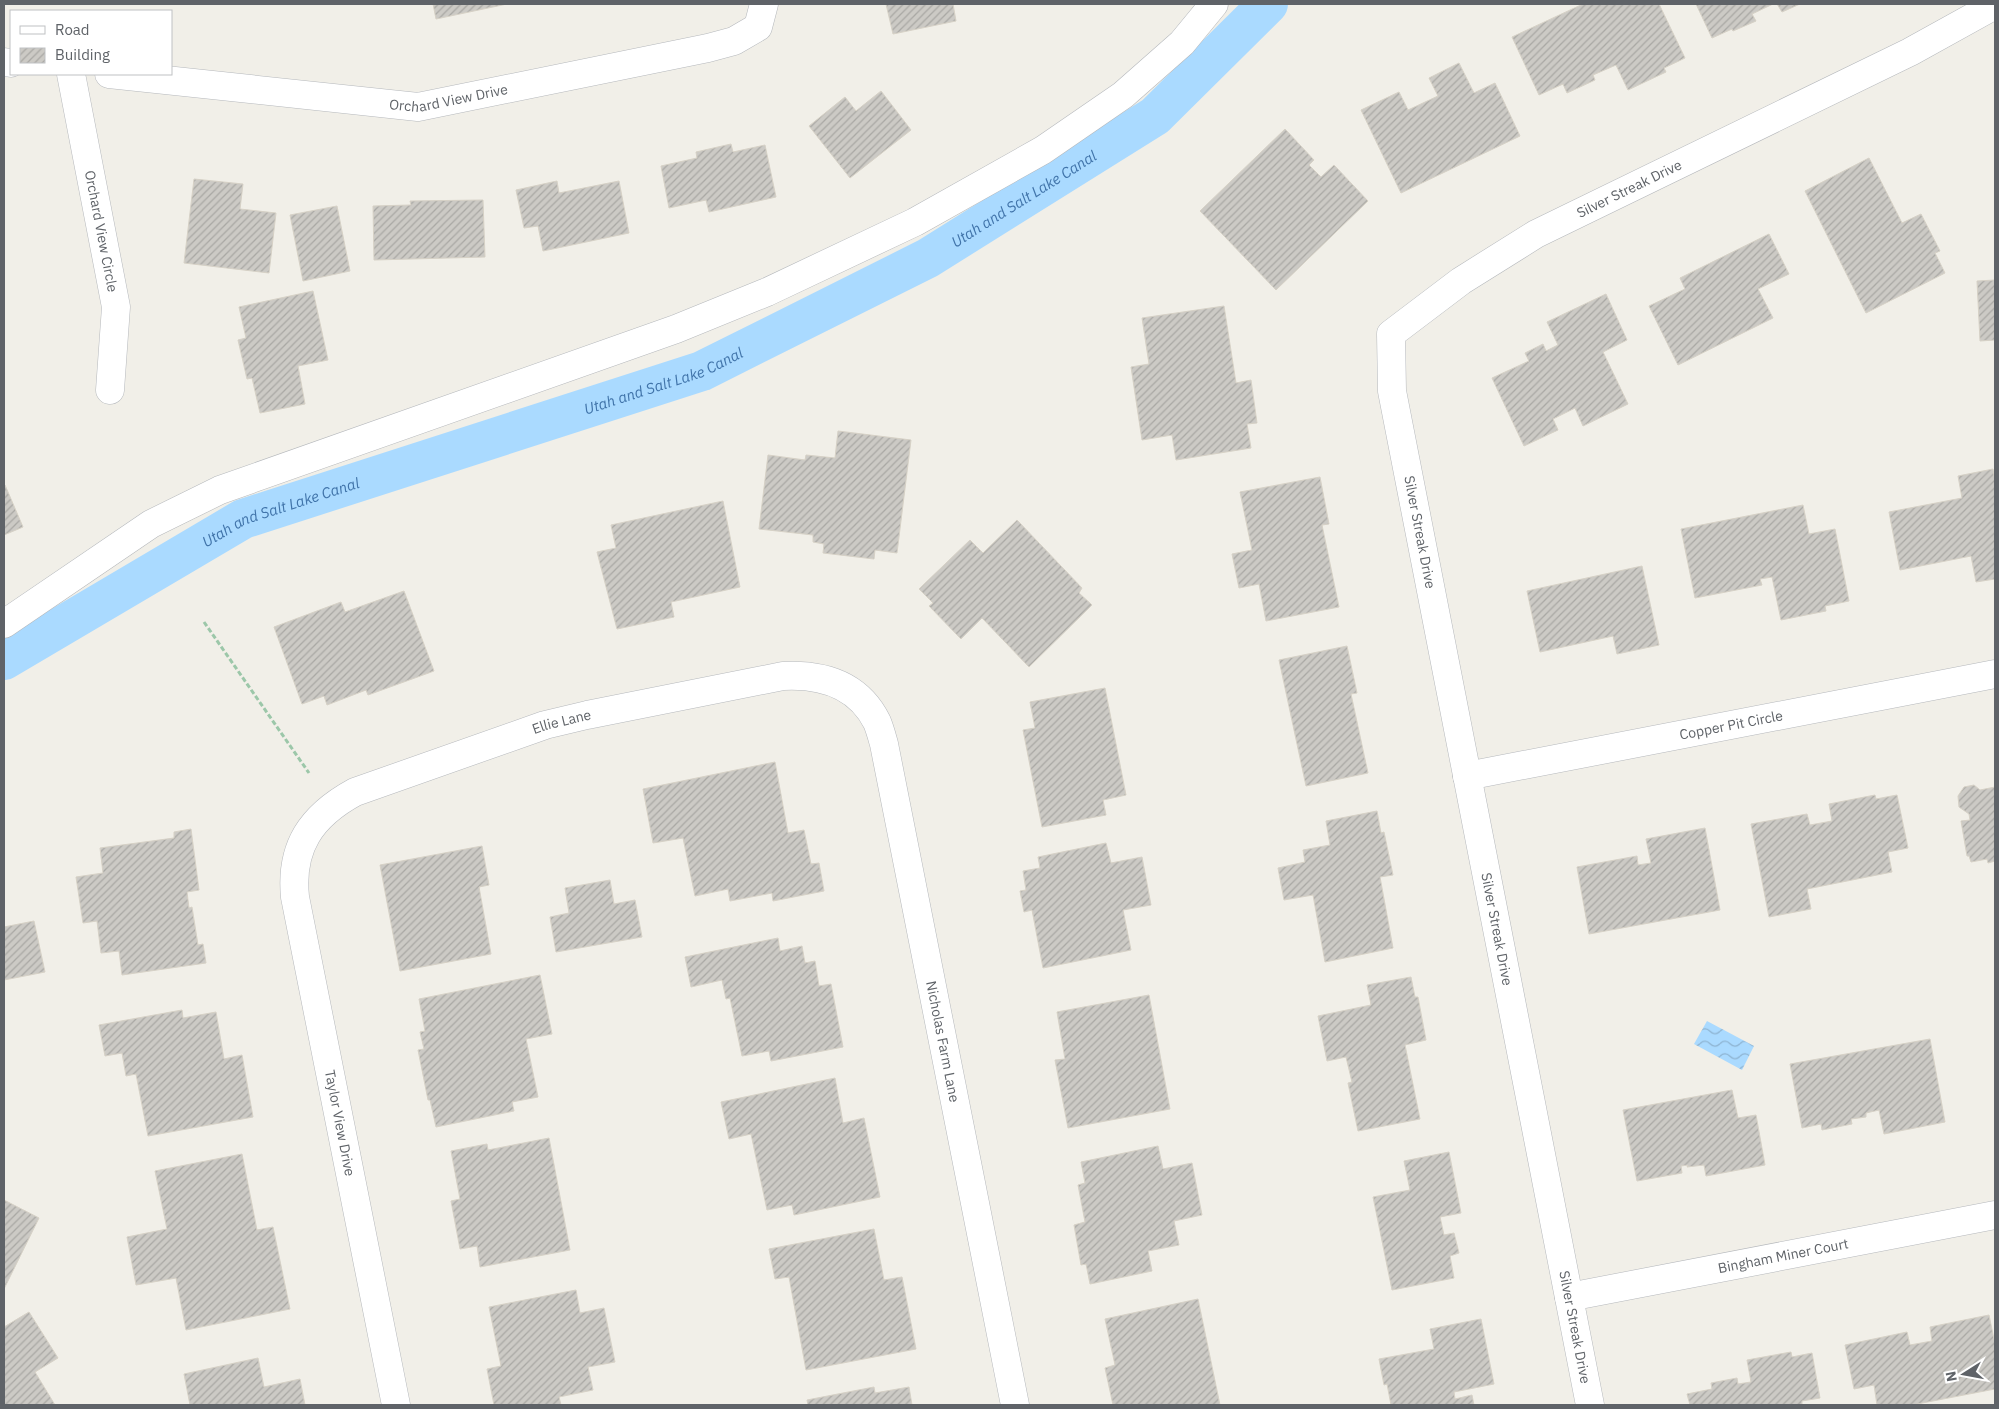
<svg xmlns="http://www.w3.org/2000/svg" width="1999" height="1409" font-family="'IBM Plex Sans',sans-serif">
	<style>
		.water { fill: url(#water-waves) }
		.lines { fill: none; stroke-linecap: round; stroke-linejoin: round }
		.canal { stroke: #aadaff; stroke-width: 40 }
		.building { fill: url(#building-hatch); stroke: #d6d1c6 }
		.minor-casing { stroke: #b5b8bc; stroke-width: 29 }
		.path { stroke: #9cc7a9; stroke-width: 3; stroke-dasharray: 5 2.5; stroke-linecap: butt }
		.minor { stroke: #fff; stroke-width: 28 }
		.labels { text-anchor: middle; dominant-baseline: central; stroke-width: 4; stroke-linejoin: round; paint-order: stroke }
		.street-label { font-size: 14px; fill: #5f6368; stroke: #fff }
		.water-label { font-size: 15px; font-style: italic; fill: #4174aa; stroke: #fff }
	</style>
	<defs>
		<pattern id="water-waves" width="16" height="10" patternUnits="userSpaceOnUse" patternTransform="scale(1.25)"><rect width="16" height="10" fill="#aadaff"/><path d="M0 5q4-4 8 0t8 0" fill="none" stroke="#8eb4d2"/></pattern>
		<pattern id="building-hatch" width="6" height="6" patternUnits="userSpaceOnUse" patternTransform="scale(1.25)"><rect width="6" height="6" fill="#cccac5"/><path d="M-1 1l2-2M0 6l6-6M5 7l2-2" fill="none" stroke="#a9a8a4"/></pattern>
	</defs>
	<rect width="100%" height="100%" fill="#f1efe8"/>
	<path class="water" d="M1707,1021L1754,1046L1742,1070L1694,1044Z"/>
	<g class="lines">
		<path class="canal" id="s1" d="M4,660L243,519L702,371L928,258L1155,116L1268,4"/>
	</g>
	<path class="building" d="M433,4H507L436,19Z
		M886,4H953L956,21L893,34Z
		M1583,4H1659L1685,58L1664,68L1666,72L1628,90L1616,65L1593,75L1595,80L1567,93L1563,84L1539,95L1512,37Z
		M1696,4H1773L1752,14L1756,21L1733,31L1732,29L1712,38Z
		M1777,4H1800L1782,12Z
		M1459,63L1474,93L1495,83L1520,136L1401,193L1361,110L1399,92L1408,110L1438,96L1429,78Z
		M881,91L911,130L850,178L809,126L845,97L856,111Z
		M1285,129L1314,160L1309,165L1321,177L1334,165L1368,201L1276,290L1200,211Z
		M731,144L733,152L765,145L776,197L709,212L706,200L669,208L661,166L697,158L696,152Z
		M1869,158L1902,223L1921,214L1940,251L1935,253L1945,273L1866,313L1805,191Z
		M194,179L243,184L240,209L276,213L269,273L184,263Z
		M557,181L559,193L619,181L629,233L543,251L538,226L524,228L516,190Z
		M483,200L485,257L374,260L373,206L411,205L410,201Z
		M337,206L350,271L303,281L290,215Z
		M1769,234L1789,274L1758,289L1773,318L1678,365L1649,306L1685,289L1680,278Z
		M1995,280V340L1980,341L1977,281Z
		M313,291L328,360L298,366L305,404L260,413L252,378L247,379L238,340L246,338L239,307Z
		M1606,294L1627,340L1603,352L1628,404L1583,426L1575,408L1553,419L1558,430L1524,446L1492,378L1529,361L1525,353L1543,344L1546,351L1558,345L1547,322Z
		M1224,306L1236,383L1251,380L1257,423L1247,424L1251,448L1176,460L1172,435L1142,440L1131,367L1149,364L1142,318Z
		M838,431L911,440L897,553L875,550L874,559L823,553L824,544L813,542V535L759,529L768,455L805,460L806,455L835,458Z
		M1993,469L1995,481V579L1976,582L1971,556L1900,570L1889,512L1962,498L1958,476Z
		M1320,477L1329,524L1322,525L1339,607L1266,621L1259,584L1239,588L1232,554L1252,550L1240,492Z
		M5,485L23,527L4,535V486Z
		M723,501L740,587L671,602L674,617L617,629L597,552L616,548L611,525Z
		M1803,505L1809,534L1835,529L1849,601L1825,606L1826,611L1781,620L1772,577L1760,579L1762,585L1695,598L1681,529Z
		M1017,520L1082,588L1079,593L1092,605L1029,667L982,618L961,639L929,606L933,603L919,589L970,540L983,553Z
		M1642,566L1659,645L1617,654L1613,636L1540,652L1527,591Z
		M404,591L434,671L368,695L366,690L327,705L324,696L302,704L274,627L341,602L345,612Z
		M1347,646L1357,693L1351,694L1368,773L1306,786L1279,660Z
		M1105,688L1126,795L1103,800L1106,815L1042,827L1023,730L1035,728L1030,702Z
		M775,762L788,833L804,830L811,864L819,863L824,891L773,901L772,893L730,901L728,889L695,896L683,838L653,843L643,789Z
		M1974,785L1980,790L1995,787V861L1988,863L1987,859L1971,862L1969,856H1967L1961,821L1970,820L1969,814L1959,807L1958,796L1964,787Z
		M1875,795L1876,799L1897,795L1908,848L1888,852L1892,872L1807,889L1811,909L1769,917L1751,824L1807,814L1810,825L1832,821L1829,804Z
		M1377,811L1381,833L1384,832L1393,875L1380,877L1393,948L1325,962L1313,895L1284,900L1278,868L1305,862L1303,850L1330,845L1326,821Z
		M1705,828L1720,910L1589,934L1577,867L1637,856L1638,865L1651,863L1646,839Z
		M191,829L199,890L187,892L189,908L192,907L198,945L203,944L206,963L122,975L119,951L101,953L97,921L83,923L76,877L103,873L100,848L174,838V832Z
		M1106,843L1111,863L1142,857L1151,905L1123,910L1131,950L1043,968L1032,910L1024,912L1020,891L1026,890L1023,871L1040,868L1038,857Z
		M482,846L489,885L479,887L491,954L400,971L380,865Z
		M610,880L614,904L635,900L642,937L556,952L550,917L569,913L565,888Z
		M34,921L45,972L4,980V927Z
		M778,938L780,951L802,946L805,963L815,961L819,986L831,984L843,1047L771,1061L769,1051L742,1056L730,998L726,999L722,980L691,987L685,957Z
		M540,975L552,1034L526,1039L538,1097L512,1102L514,1111L436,1127L430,1100H428L418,1050L424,1049L420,1032L425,1031L419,999Z
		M1411,977L1415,997H1418L1426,1040L1405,1045L1420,1119L1358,1131L1348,1083L1352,1082L1346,1057L1327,1061L1318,1016L1371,1005L1367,985Z
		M1149,995L1170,1109L1068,1128L1055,1060L1065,1059L1057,1012Z
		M182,1010L183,1018L216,1012L224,1059L242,1055L253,1117L148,1136L136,1074L126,1076L122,1053L105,1056L99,1025Z
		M1930,1039L1945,1122L1884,1134L1879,1110L1866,1113V1117L1851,1119L1852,1124L1822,1130L1821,1124L1802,1128L1790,1064Z
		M835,1078L843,1123L864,1118L880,1197L794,1215L792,1205L767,1210L751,1134L729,1139L721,1102Z
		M1732,1090L1738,1118L1756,1115L1765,1165L1706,1176L1704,1165L1687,1167L1688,1165L1681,1166L1682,1173L1637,1181L1623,1110Z
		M549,1138L570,1250L480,1267L477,1246L460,1249L451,1201L460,1199L451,1151L487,1144L488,1150Z
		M1158,1146L1163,1169L1192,1163L1202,1215L1174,1221L1179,1245L1148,1251L1152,1271L1090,1284L1086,1264L1081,1265L1074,1225L1085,1222L1078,1185L1085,1183L1081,1162Z
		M1449,1152L1461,1213L1440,1217L1444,1235L1454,1233L1459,1253L1450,1256L1454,1278L1392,1290L1373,1197L1410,1190L1404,1161Z
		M242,1154L257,1230L273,1227L290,1309L186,1330L176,1278L136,1285L127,1237L167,1229L155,1171Z
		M4,1200L39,1218L4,1289Z
		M874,1229L884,1280L902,1277L916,1349L806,1370L789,1277L775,1279L769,1249Z
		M576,1290L580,1313L604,1308L615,1362L588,1367L593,1390L559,1397L561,1405H494L487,1369L501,1366L489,1307Z
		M1198,1299L1220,1405H1113L1105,1368L1115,1365L1105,1319Z
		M29,1312L58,1358L35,1372L55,1405H4V1327Z
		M1989,1315L1995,1344V1389L1912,1405H1877L1874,1385L1854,1389L1845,1345L1907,1332L1910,1345L1932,1341L1930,1327Z
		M1481,1319L1494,1384L1454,1392L1455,1399L1472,1395L1474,1405H1391L1387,1384L1384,1385L1379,1359L1434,1349L1430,1329Z
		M1791,1352L1792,1357L1812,1353L1820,1398L1802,1401V1405H1690L1687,1394L1712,1389L1711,1383L1737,1378L1738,1384L1751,1382L1747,1360Z
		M258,1358L264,1387L300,1379L305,1405H190L184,1374Z
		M874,1387L875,1393L909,1387L912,1405H808L807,1400Z"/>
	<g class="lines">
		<g class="minor-casing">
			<g id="minor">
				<path d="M4,62L11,63"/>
				<path id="s2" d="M71,74L116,307L110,390"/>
				<path id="s3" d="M109,74L418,107L708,48L734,41L758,27L764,4"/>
				<path d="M4,624L151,524L220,490L676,329L767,292L915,222L1043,150L1123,95L1182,43L1214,4"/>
				<path id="s4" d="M1467,776L1995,674"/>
				<path id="s5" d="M1569,1297L1995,1215"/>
				<path id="s6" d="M396,1405L295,897C290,847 311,816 355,792L545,725L587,715L783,676C822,674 858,684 877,722C880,729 882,737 884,744L1015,1405"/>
				<path id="s7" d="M1590,1405L1392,391L1391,334L1461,281L1536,234L1910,52L1995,5"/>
			</g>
		</g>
		<path class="path" d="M204,622L309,773"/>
		<use href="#minor" class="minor"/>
	</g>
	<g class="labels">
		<g class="street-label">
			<text stroke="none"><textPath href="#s3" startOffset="342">Orchard View Drive</textPath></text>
			<text stroke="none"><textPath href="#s7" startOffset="1370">Silver Streak Drive</textPath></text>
			<text stroke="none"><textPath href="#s2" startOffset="160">Orchard View Circle</textPath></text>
			<text transform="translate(1420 532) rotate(79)">Silver Streak Drive</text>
			<text stroke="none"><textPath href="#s6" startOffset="866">Ellie Lane</textPath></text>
			<text stroke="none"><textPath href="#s4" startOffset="269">Copper Pit Circle</textPath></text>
			<text transform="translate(1497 929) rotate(79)">Silver Streak Drive</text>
			<text stroke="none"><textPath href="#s6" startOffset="1530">Nicholas Farm Lane</textPath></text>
			<text transform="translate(340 1123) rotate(79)">Taylor View Drive</text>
			<text stroke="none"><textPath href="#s5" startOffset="218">Bingham Miner Court</textPath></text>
			<text transform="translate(1575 1327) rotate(79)">Silver Streak Drive</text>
		</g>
		<g class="water-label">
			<text stroke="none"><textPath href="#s1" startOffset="1125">Utah and Salt Lake Canal</textPath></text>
			<text stroke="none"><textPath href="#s1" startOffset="720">Utah and Salt Lake Canal</textPath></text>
			<text stroke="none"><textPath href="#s1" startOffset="315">Utah and Salt Lake Canal</textPath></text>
		</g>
	</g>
	<rect width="1999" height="1409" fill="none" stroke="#5f6368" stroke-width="10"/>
	<rect x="10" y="10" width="162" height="65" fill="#ffffff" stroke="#bfc1c3"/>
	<rect x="20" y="26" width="25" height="8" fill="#ffffff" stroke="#bfc1c3"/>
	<text x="55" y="35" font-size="15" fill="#5f6368">Road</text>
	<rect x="20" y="48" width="25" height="15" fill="url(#building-hatch)" stroke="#bfc1c3"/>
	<text x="55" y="60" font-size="15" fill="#5f6368">Building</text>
	<g transform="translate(1964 1374) rotate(259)" stroke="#ffffff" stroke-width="4" paint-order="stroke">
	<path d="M0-4L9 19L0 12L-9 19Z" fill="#5f6368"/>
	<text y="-8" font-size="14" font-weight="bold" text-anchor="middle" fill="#5f6368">N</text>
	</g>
</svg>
